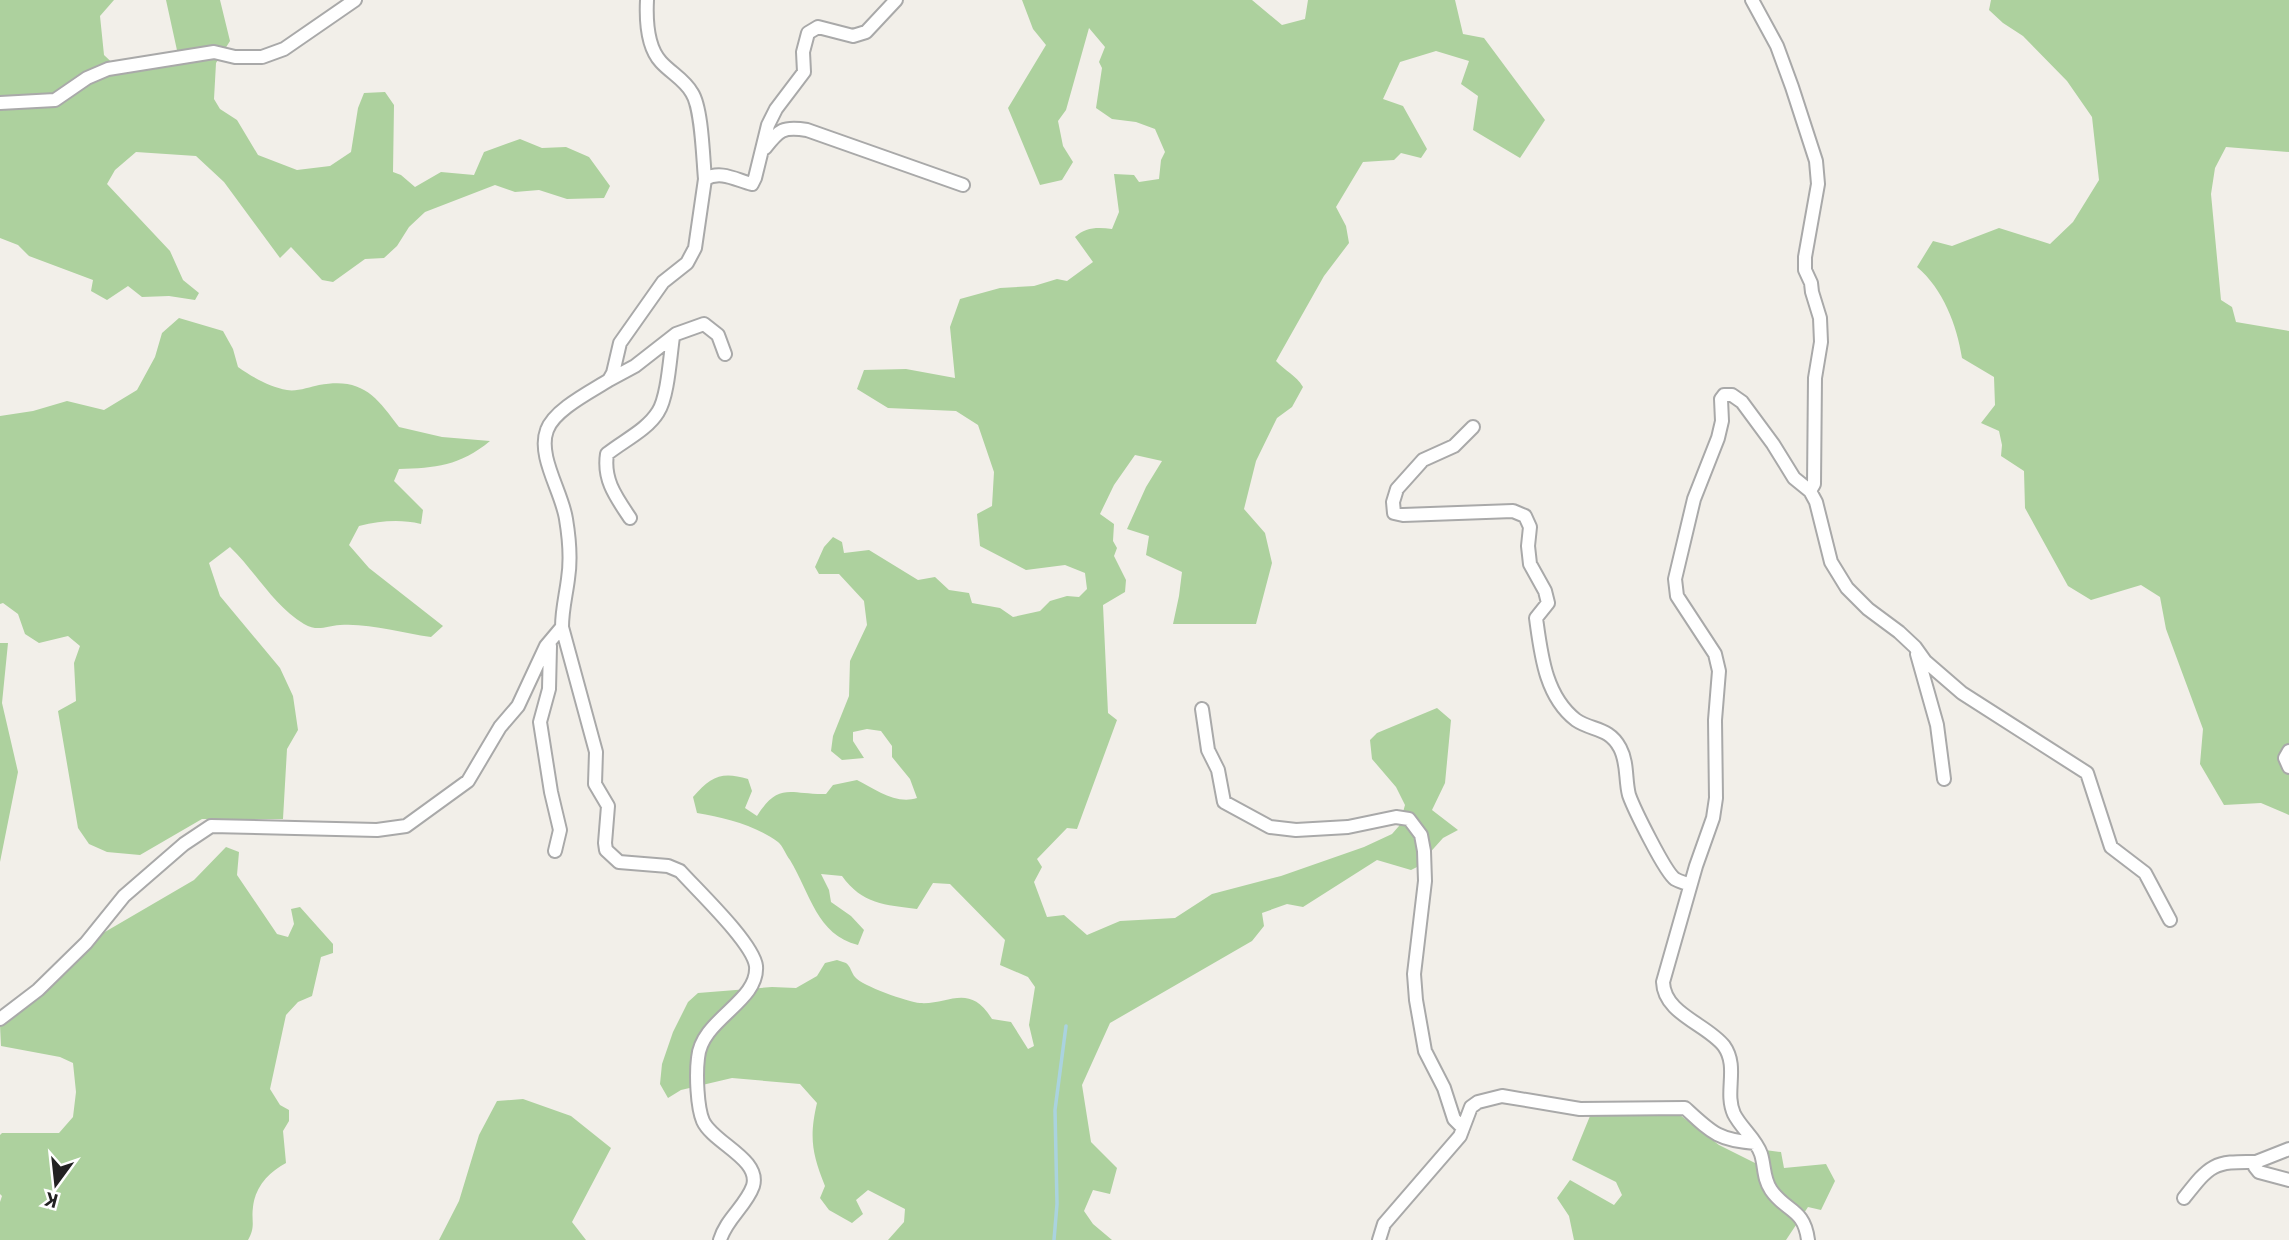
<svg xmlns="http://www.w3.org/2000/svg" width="2289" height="1240" font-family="'Open Sans',sans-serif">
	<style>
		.forest { fill: #add19e }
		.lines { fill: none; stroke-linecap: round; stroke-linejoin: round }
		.stream { stroke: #aad3df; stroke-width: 3.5 }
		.street-casing { stroke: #a9a9a9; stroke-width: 16 }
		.street { stroke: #fff; stroke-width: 12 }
	</style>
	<rect width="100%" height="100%" fill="#f2efe9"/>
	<path class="forest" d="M0,0H114L100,16L104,55L123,73L180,64L166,0H220L230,41L216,63L214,99L220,109L237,120L258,155L297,170L330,166L351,152L358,108L364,93L385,92L394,105L393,172L401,175L415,187L441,172L474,175L484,152L520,139L542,148L566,147L589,157L610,186L604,198L567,199L539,190L515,192L495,185L425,212L409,227L397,246L384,258L365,259L333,282L322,280L291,247L280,258L224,182L196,156L136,152L115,170L107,184L170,251L183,280L199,293L195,300L169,296L142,297L128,286L107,300L91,291L93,280L29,256L18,245L0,238Z
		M1022,0H1252L1282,25L1305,19L1308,0H1455L1463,34L1484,38L1545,120L1520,158L1473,130L1478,96L1461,84L1469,61L1436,51L1400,62L1383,99L1403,106L1427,149L1421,158L1401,153L1394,160L1363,162L1336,207L1346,226L1349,243L1324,276L1276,361C1285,371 1296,375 1303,387L1292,407L1277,418L1256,461L1244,509L1265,533L1272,563L1256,624H1173L1179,596L1182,572L1146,555L1149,536L1127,529L1146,487L1162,461L1135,455L1114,485L1100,514L1114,524L1113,541L1117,548L1114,556L1126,580L1125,592L1103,605L1108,713L1117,720L1077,829L1067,828L1037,859L1042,867L1034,882L1047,917L1064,915L1087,935L1120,921L1175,918L1212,894L1281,876L1364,847L1392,834L1399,826L1405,805L1396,787L1372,759L1370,740L1377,733L1437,708L1451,720L1445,783L1432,810L1458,830L1443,838L1417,867L1411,870L1377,860L1303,907L1287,904L1262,913L1264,926L1252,941L1110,1023L1082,1085L1091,1142L1117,1168L1110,1194L1093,1190L1084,1211L1093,1224L1112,1240H888L904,1222L905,1209L868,1190L856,1200L863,1214L852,1223L829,1210L820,1198L825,1186C812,1154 809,1137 817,1103L800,1084L732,1078L681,1090L668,1098L660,1084L662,1064L673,1032L688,1002L698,993L772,987L796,988L817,976L825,963L837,960L846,963C851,967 851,972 855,977C862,986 908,1002 920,1003C949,1005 969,982 992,1019L1011,1022L1028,1049L1034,1046L1029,1025L1035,987L1028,977L1000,965L1005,940L950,884L933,883L917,909C885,905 862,904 842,876L821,874L829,890L831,902L851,916L864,930L858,945C817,935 810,893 790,860C786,855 783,846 778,842C755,825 725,818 697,813L693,797C711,776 722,771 748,779L752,791L745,808L757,816C779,781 790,795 826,794L833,785L857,780C875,789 896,805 917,798L910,779L892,757V746L881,731L867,729L853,732V741L864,758L842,760L831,751L833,736L849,696L850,661L867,625L864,601L839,574H819L815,567L824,547L833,537L842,542L844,553L869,550L918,580L935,577L949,590L969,593L972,603L1000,608L1013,617L1040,611L1050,601L1067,596L1079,597L1087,589L1085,573L1065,565L1026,570L980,546L977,514L992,506L994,472L978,425L956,411L888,408L857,389L864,370L906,369L955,378L950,327L960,299L1000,288L1034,286L1057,279L1067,281L1093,262L1075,237C1085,227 1098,227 1112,229L1119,212L1114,174L1134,175L1139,182L1159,179L1161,160L1165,152L1155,129L1136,122L1112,119L1096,108L1102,68L1099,62L1105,47L1089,28L1066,110L1058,121L1063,146L1073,162L1062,180L1040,185L1008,108L1046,45L1033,29Z
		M1991,0H2289V152L2226,147L2215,168L2211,194L2221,300L2232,307L2236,322L2289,331V815L2261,803L2224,805L2200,764L2203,729L2166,629L2160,597L2141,585L2091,600L2068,586L2025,508L2024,471L2001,456L2002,445L1999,431L1981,423L1995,405L1994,377L1962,358C1957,325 1943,289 1917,267L1933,241L1952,246L1999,228L2050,244L2073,222L2099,180L2092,117L2067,81L2023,36L2003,23L1989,10Z
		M179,318L223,331L233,349L238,367C252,377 270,387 287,390C296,392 310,387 319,385C362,377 376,396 399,427L442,437L490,441C460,466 435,468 399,469L394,481L423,510L421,524C399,519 381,521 359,526L349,545L369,568L443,626L431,637C401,633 370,623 340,625C326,626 318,632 304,624C273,605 256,572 230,547L209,563L220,596L280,668L293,696L298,730L287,749L283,819H202L140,855L107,852L89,844L78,828L58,711L76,701L74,663L80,646L68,636L39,643L25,634L18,614L3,603L0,604V416L33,411L67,401L104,410L137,390L155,357L162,333Z
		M0,643H8L2,703L18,772L0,862Z
		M226,847L239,852L237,875L277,934L288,937L294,924L291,909L300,907L333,944V953L321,957L312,996L298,1002L286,1015L270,1089L280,1105L289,1110V1121L283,1131L286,1163C269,1172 255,1187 253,1207C251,1221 256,1226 248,1240H0V1202L2,1196L0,1194V1135L2,1133H59L73,1117L76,1092L73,1063L60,1057L1,1046L0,1025L98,936L194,880Z
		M523,1099L571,1116L611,1148L572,1222L586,1240H439L459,1201L479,1135L497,1101Z
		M1680,1115L1719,1145L1755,1163L1765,1150L1781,1152L1784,1168L1826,1164L1835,1181L1821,1210L1808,1207L1786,1240H1574L1569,1216L1557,1198L1570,1180L1614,1205L1622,1195L1616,1182L1572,1160L1590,1116Z"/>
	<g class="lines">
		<path class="stream" d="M1054,1240L1057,1204L1055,1110L1066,1026"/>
		<g class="street-casing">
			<path id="street" d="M647,0C646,20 647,47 661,62C671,73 685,80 692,93C702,108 703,159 705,179
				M1752,0L1777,46L1792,87L1816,161L1818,184L1805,257V270L1811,283L1812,292L1820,318L1821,342L1815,378L1814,484L1810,491
				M0,103L55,100L87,78L108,69L214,52L235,57H262L284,49L355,0
				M765,148C779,130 783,126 807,130L963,185
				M609,380L635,366L676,334L704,324L718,335L725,354
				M1473,427L1454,446L1423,460L1397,489L1393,502L1394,513L1403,515L1513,511L1525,516L1530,527L1528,546L1530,564L1545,591L1548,603L1536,618C1541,654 1545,696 1576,720C1592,731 1609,727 1620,748C1628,763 1625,780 1629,795C1634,809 1665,872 1675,879C1680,882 1686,883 1690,885
				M630,518C616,497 603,480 607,454C623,441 647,430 658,412C668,397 670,356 673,337
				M550,646L549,689L540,722L551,792L560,830L555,851
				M1917,654L1937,725L1944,779
				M1202,709L1208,750L1218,770L1224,802L1270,827L1296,830L1348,827L1396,817L1409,819L1421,835L1424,851L1425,881L1414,974L1416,1000L1425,1051L1444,1088L1454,1119L1463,1128
				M2289,751L2285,758L2289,767
				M0,1019L38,990L86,943L124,896L184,844L211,826L377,830L406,826L468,781L500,727L518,706L546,646L562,627
				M2289,1149L2256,1162L2255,1167L2259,1172L2289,1180
				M2184,1198C2210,1165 2213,1161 2256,1162
				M720,1240C726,1219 746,1206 753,1186C761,1159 713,1143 703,1121C697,1107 696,1074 698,1058C701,1019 759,1002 756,966C753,943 698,891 680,871L668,866L619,862L606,850L605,843L608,806L595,784L596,752L562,627C562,610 566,595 568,579C571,560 569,537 566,519C562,492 537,456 547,430C554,410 590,392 609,380L613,373L620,343L663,282L687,263L695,248L705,179C721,170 736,180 752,184L755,178L768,125L776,109L804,72L803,52L808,33L818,27L853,36L866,32L896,0
				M1379,1240L1384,1224L1460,1136L1471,1107L1478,1102L1502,1096L1580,1109L1685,1108C1712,1133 1718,1140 1755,1143
				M1808,1240C1804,1208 1786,1212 1771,1190C1763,1178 1765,1167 1761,1154C1756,1139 1741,1128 1734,1114C1724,1092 1739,1067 1724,1046C1707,1024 1664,1014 1663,982L1696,866L1713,818L1716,798L1715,720L1719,671L1715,654L1677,596L1675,579L1694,499L1718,438L1722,421L1721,399L1724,395H1732L1742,402L1773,444L1794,478L1810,491L1816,502L1831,562L1847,588L1868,609L1899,632L1915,647L1925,661L1962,693L2087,773L2111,847L2145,873L2170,920"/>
		</g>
		<use href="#street" class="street"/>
	</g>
	<g transform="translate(56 1184) rotate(195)" stroke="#ffffff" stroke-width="5" paint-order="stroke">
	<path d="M0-5L12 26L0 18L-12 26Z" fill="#222222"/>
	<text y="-10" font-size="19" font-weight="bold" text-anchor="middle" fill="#222222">K</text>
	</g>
</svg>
